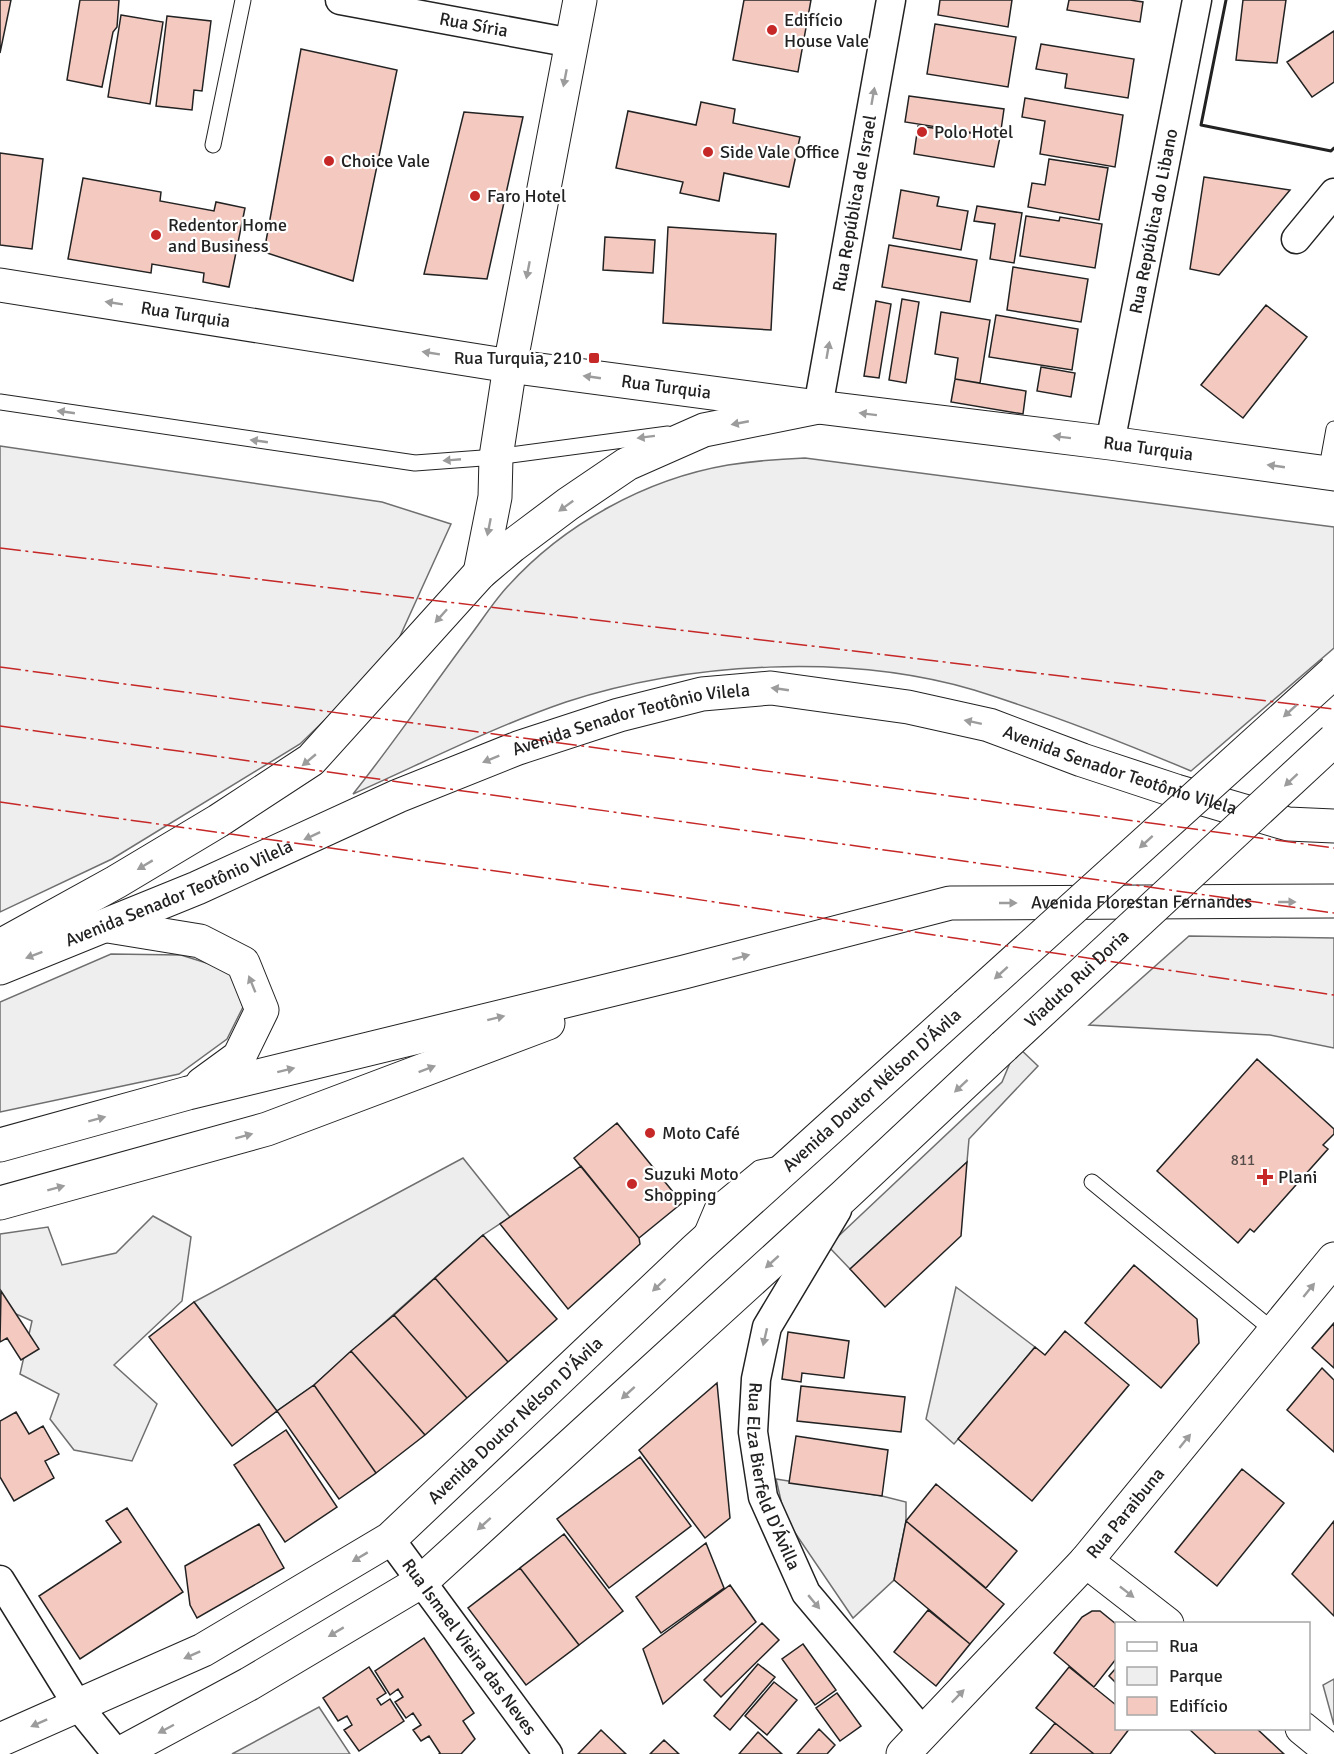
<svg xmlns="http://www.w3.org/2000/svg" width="1334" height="1754" font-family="Signika,sans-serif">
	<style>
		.green { fill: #eee; stroke: #6f6f6f; stroke-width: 1.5 }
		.parking { fill: #ededed; stroke: #6f6f6f; stroke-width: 1.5 }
		.building { fill: #f3c9c0; stroke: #222; stroke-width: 1.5 }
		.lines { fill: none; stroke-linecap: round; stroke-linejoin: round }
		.lane-casing { stroke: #222; stroke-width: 17 }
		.street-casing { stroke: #222; stroke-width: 31 }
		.secondary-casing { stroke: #222; stroke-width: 35 }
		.primary-casing { stroke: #222; stroke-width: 35 }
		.highway-casing { stroke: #222; stroke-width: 35 }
		.lane { stroke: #fff; stroke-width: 15 }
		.street { stroke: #fff; stroke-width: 28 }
		.secondary { stroke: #fff; stroke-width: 33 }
		.primary { stroke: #fff; stroke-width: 33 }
		.highway { stroke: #fff; stroke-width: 33 }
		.primary-bridge-casing { stroke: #222; stroke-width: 35; stroke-linecap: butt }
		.primary-bridge { stroke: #fff; stroke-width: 33 }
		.wall { stroke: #222; stroke-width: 3 }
		.power { stroke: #c62828; stroke-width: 1.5; stroke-dasharray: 21 4.5 3 4.5; stroke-linecap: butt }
		.oneway { fill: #9c9c9c }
		.poi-dot { fill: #c62828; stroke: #fff; stroke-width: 2 }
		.labels { text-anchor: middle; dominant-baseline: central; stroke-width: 4.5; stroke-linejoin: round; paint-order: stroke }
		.number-label { font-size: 15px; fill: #564c4a }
		.poi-label { font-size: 18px; fill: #222; stroke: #fff; text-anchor: start }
		.street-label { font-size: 18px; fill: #222; stroke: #fff }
	</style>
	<rect width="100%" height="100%" fill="#fff"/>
	<path class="green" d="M0,446L382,502L451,524L391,656L300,744L112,859L0,912Z
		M805,458L1334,527V648L1191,771C1120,741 1048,713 974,690C848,653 690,662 566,702C493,727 423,763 353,794C393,744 429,691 467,640C481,622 493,602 508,586C564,524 646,479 728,465C754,461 779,459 805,458Z
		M1189,936L1334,938V1048L1270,1035L1089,1025Z
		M111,954L181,955L232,971L243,1007L227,1039L179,1074L0,1112V1002Z
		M153,1216L191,1237L182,1301L114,1365L157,1404L132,1461L74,1450L50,1419L59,1394L20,1374L32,1321L0,1307V1234L48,1227L62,1265L116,1253Z
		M1334,1679V1725L1323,1685Z"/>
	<path class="parking" d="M1017,1046L1038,1066L969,1139L967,1162L850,1269L828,1246L1002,1082Z
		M463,1158L510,1217L483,1235L314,1385L277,1411L194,1302Z
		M956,1287L1035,1347L954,1444L926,1419Z
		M776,1479L882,1496L906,1502V1521L894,1580L853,1618L785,1518Z
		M319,1707L350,1754H232Z"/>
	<path class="building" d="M0,0H11L0,53Z
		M80,0H119L117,27L113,32L102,87L67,80Z
		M744,0H811L798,72L733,60Z
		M940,0H1012L1008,27L938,15Z
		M1069,0H1130L1143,2L1140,22L1067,10Z
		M1243,0H1286L1277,63L1236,60Z
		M121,15L163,22L150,104L108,97Z
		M167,16L211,21L202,91L194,90L192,110L156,106Z
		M935,24L1016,37L1008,87L927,74Z
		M1334,31V82L1312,97L1287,62Z
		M1041,44L1134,59L1128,98L1065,88L1067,74L1036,69Z
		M301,49L397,70L353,281L264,252Z
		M909,96L1004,109L1000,137L905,122Z
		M1025,98L1123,115L1115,167L1040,154L1045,121L1022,117Z
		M701,102L735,109L733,123L800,137L789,187L724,173L719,201L680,193L683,182L616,168L628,111L696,125Z
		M464,112L523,117L487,279L424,274Z
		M918,126L1000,137L994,167L914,154Z
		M0,153L43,159L32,249L0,245Z
		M1049,159L1108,168L1099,220L1028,207L1032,183L1045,185Z
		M1204,177L1290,190L1219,275L1190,269Z
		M83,178L161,192L160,201L214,211L216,202L245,208L229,287L203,282L204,273L152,264L151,273L68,259Z
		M901,190L939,197L937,206L968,211L961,250L893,238Z
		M977,206L1022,213L1014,263L990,259L995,224L974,221Z
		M1026,216L1059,221L1060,217L1102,224L1095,268L1020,256Z
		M668,227L776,234L771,330L663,323Z
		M605,237L655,240L653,273L603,270Z
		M889,245L977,260L970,302L882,287Z
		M1013,267L1088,279L1081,322L1007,310Z
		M902,299L919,302L906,383L889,380Z
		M876,301L891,304L879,378L864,376Z
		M1266,305L1307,337L1243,418L1201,385Z
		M941,312L990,320L980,383L955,379L958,358L935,354Z
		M996,315L1078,329L1072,370L989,357Z
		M1041,367L1075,373L1071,397L1037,391Z
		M955,379L1026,391L1023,414L951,402Z
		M1257,1059L1334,1129V1134L1323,1145L1328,1149L1254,1232L1250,1229L1238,1243L1157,1171Z
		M617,1123L682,1203L639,1238L574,1158Z
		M967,1162L961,1236L885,1307L850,1269Z
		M581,1166L639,1238L640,1244L568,1309L500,1224Z
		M483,1235L557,1319L508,1362L435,1278Z
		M1134,1265L1197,1319L1199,1343L1161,1388L1085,1323Z
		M435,1278L508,1362L467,1398L394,1315Z
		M1,1291L39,1349L21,1360L7,1338L0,1342Z
		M194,1302L277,1411L232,1446L149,1337Z
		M394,1315L467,1398L425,1435L351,1351Z
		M1334,1323V1368L1312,1348Z
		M1065,1331L1129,1385L1032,1501L958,1439L1035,1347L1045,1355Z
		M788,1332L849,1341L844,1378L802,1373L801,1382L782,1379Z
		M351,1351L425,1435L376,1473L314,1385Z
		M1322,1368L1334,1380V1452L1287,1410Z
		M717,1383L730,1518L705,1538L639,1450Z
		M314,1385L376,1473L339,1499L277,1411Z
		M801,1386L905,1397L901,1432L797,1421Z
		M16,1412L29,1434L43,1426L59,1454L45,1461L54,1478L14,1501L0,1477V1421Z
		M286,1430L337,1507L285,1542L234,1465Z
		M796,1436L888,1450L882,1496L789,1483Z
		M640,1457L691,1526L609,1588L557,1519Z
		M1242,1469L1284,1503L1217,1586L1175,1552Z
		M936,1484L1017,1551L986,1588L906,1521Z
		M127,1508L183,1592L80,1659L39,1596L121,1542L106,1521Z
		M906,1521L1004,1604L970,1644L894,1580Z
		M1334,1521V1616L1292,1574Z
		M259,1524L284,1568L197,1618L190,1605L185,1566Z
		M564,1534L623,1611L579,1645L520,1568Z
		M706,1543L724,1588L661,1633L636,1597Z
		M520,1568L579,1645L526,1685L468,1608Z
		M730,1585L756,1622L663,1704L643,1649Z
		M928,1610L970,1644L936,1686L894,1652Z
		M1092,1611H1100L1116,1624V1659L1094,1687L1054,1653L1082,1617Z
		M762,1623L779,1640L721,1697L704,1680Z
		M424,1638L474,1713L463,1721L475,1739L461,1754H439L440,1753L429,1736L421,1741L413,1730L421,1725L413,1713L406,1718L395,1702L403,1697L398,1689L390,1695L375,1671Z
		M803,1644L836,1690L815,1705L782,1659Z
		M758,1664L775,1677L730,1730L714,1716Z
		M369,1667L386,1693L377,1699L381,1705L390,1699L404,1721L359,1751L344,1730L352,1725L347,1716L338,1721L323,1698Z
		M1069,1667L1116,1705V1728H1130L1110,1754H1094L1036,1708Z
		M1116,1668V1683L1109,1676Z
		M774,1682L797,1700L767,1735L745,1716Z
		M837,1693L861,1726L840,1741L816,1708Z
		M1055,1723L1094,1754H1030Z
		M1188,1728H1256L1284,1754H1216Z
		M819,1729L835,1745L827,1754H797Z
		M601,1730L626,1754H578Z
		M758,1732L782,1754H739Z
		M664,1740L679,1754H650Z"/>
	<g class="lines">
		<g class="lane-casing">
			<path id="lane" d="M213,145L243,0
				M0,402L415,463L496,457L668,434
				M1326,473L1334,429
				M1092,1182L1275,1332
				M702,1232L713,1206L759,1168L779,1164"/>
		</g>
		<g class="street-casing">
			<g id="street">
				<path id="s1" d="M340,0L572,43"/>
				<path d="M1296,239L1334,193"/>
				<path id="s2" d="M818,407L891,0"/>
				<path id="s3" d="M1110,443L1197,0"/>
				<path id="s4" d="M837,1210L767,1327L756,1379L753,1432L763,1497L806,1593L923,1732"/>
				<path id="s5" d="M390,1539L548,1754"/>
				<path d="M0,1580L78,1706L117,1754"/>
			</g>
		</g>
		<g class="secondary-casing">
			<g id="secondary">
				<path id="s6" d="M0,285L510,366L818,407L1110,443L1334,474"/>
				<path d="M510,366L580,0"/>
				<path d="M1086,1561L1167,1624"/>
				<path d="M1302,1728L1334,1754"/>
			</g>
		</g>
		<g class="primary-casing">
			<g id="primary">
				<path id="s7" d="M0,1740L203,1650L390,1539L695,1250L966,1005"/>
				<path d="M119,1754L249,1684L422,1581L845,1195L1004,1046"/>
				<path id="s8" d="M903,1754L1086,1561L1334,1259"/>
			</g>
		</g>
		<g class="highway-casing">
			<g id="highway">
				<path d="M480,573L495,497L496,457L510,366"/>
				<path d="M108,926L200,941L243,963L262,1010L239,1057L202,1084"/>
				<path d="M0,946L116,882L218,821L311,760L480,573L512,546L568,504L627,464L704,430L818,407"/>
				<path id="s9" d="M0,968L197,888L398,796L518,748L619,715L702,694L771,688L908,707L989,725L1082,760L1176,791L1288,824L1334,826"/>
				<path id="s10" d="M0,1145L188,1093L684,972L950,903L1334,901"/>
				<path d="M0,1203L267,1129L548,1023"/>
			</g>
		</g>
		<use href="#lane" class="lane"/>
		<use href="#street" class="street"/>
		<use href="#secondary" class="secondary"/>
		<use href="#primary" class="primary"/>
		<use href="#highway" class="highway"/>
		<g class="primary-bridge-casing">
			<g id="primary-bridge">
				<path d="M966,1005L1334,672"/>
				<path id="s11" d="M1004,1046L1334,740"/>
			</g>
		</g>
		<use href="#primary-bridge" class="primary-bridge"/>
		<path class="wall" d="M1226,0L1201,125L1331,151L1334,148"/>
		<path class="power" d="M0,548L1334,709
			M0,667L1334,848
			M0,726L1334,913
			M0,802L668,895L1334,995"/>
	</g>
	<defs><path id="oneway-solid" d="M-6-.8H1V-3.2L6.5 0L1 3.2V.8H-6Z" transform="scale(1.5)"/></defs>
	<g class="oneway">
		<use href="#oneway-solid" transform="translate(565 78) rotate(101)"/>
		<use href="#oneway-solid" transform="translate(873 96) rotate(-80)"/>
		<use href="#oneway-solid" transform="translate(528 270) rotate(101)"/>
		<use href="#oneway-solid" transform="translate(114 303) rotate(-171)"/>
		<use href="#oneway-solid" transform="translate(828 350) rotate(-80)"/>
		<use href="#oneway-solid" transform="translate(431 353) rotate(-171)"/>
		<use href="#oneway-solid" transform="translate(592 377) rotate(-172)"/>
		<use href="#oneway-solid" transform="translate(66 412) rotate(-172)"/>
		<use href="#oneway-solid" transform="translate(868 414) rotate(-173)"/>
		<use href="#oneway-solid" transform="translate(740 423) rotate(169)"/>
		<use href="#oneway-solid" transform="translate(646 437) rotate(173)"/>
		<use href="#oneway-solid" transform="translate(1062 437) rotate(-173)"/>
		<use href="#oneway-solid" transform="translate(259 441) rotate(-172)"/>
		<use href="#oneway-solid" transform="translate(452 460) rotate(175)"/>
		<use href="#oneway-solid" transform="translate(1276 466) rotate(-172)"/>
		<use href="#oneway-solid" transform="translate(566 506) rotate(144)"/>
		<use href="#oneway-solid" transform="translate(489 527) rotate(101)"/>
		<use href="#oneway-solid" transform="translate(441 616) rotate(132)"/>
		<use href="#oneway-solid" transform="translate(780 689) rotate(-172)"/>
		<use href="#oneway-solid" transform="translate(1290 711) rotate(138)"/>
		<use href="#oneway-solid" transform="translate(973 722) rotate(-168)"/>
		<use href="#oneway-solid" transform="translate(491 759) rotate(158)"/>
		<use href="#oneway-solid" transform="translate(309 760) rotate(140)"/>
		<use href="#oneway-solid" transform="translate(1291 780) rotate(137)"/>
		<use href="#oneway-solid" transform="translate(312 836) rotate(155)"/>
		<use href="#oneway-solid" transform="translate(1146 842) rotate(138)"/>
		<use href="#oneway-solid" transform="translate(145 865) rotate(149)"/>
		<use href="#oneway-solid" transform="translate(1287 902)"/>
		<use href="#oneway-solid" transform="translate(1008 903)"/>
		<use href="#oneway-solid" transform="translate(34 955) rotate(159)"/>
		<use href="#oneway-solid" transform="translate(741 957) rotate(-15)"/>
		<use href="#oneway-solid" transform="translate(1001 973) rotate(138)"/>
		<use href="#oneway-solid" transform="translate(252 984) rotate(-112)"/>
		<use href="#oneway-solid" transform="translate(496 1018) rotate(-14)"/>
		<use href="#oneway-solid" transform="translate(427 1069) rotate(-21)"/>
		<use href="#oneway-solid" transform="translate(286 1070) rotate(-14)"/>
		<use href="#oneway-solid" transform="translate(961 1086) rotate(137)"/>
		<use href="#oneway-solid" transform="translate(97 1119) rotate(-15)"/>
		<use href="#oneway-solid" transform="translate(244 1136) rotate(-15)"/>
		<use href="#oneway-solid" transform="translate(56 1188) rotate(-15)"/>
		<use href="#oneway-solid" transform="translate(772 1262) rotate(138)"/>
		<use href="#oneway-solid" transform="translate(659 1285) rotate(137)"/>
		<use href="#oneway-solid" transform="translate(1309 1290) rotate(-51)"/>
		<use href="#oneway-solid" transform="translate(765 1337) rotate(103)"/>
		<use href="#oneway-solid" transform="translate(628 1393) rotate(138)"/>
		<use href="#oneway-solid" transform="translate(1185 1441) rotate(-51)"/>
		<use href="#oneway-solid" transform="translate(484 1524) rotate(138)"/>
		<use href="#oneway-solid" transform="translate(360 1557) rotate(149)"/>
		<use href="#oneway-solid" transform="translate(1127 1592) rotate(38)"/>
		<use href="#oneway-solid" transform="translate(814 1602) rotate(50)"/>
		<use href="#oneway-solid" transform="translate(336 1632) rotate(149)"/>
		<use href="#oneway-solid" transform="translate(192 1655) rotate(156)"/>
		<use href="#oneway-solid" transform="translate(958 1696) rotate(-46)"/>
		<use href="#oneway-solid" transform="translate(39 1723) rotate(156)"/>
		<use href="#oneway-solid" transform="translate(166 1729) rotate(152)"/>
	</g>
	<g class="poi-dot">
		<circle cx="772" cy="30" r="6"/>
		<circle cx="922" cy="132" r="6"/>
		<circle cx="708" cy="152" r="6"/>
		<circle cx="329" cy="161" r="6"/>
		<circle cx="475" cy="196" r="6"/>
		<circle cx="156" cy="235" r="6"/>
		<rect x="588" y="352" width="12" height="12" rx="3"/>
		<circle cx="650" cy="1133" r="6"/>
		<path d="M1262 1168h6v6h6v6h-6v6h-6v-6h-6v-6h6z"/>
		<circle cx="632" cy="1184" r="6"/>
	</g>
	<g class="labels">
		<g class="number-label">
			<text x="1243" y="1160">811</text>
		</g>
		<g class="poi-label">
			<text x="784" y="20">Edifício<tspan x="784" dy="21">House Vale</tspan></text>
			<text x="934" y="132">Polo Hotel</text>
			<text x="720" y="152">Side Vale Office</text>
			<text x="341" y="161">Choice Vale</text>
			<text x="487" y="196">Faro Hotel</text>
			<text x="168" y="225">Redentor Home<tspan x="168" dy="21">and Business</tspan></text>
			<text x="582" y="358" text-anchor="end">Rua Turquia, 210</text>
			<text x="662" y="1133">Moto Café</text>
			<text x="644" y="1174">Suzuki Moto<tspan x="644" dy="21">Shopping</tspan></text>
			<text x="1278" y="1177">Plani</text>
		</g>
		<g class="street-label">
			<text stroke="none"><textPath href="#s1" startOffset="136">Rua Síria</textPath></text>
			<text stroke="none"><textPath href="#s2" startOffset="207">Rua República de Israel</textPath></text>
			<text stroke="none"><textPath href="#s3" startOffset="226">Rua República do Libano</textPath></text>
			<text stroke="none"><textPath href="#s6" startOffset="188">Rua Turquia</textPath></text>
			<text stroke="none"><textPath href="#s6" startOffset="674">Rua Turquia</textPath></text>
			<text stroke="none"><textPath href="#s6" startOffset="1160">Rua Turquia</textPath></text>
			<text stroke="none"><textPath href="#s9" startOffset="680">Avenida Senador Teotônio Vilela</textPath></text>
			<text stroke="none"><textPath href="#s9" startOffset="1184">Avenida Senador Teotônio Vilela</textPath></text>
			<text stroke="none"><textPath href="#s9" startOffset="194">Avenida Senador Teotônio Vilela</textPath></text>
			<text stroke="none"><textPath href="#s10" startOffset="1172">Avenida Florestan Fernandes</textPath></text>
			<text stroke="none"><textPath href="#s11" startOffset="99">Viaduto Rui Doria</textPath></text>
			<text stroke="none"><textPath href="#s7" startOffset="1098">Avenida Doutor Nélson D'Ávila</textPath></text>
			<text stroke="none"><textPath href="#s7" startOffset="612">Avenida Doutor Nélson D'Ávila</textPath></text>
			<text stroke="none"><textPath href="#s4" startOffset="290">Rua Elza Bierfeld D'Ávilla</textPath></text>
			<text stroke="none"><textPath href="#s8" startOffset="328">Rua Paraibuna</textPath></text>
			<text stroke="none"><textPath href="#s5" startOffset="134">Rua Ismael Vieira das Neves</textPath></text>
		</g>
	</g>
	<rect x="1115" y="1622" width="195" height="108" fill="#ffffff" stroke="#a7a7a7" stroke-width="1.5"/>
	<rect x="1127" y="1642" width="30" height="9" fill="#ffffff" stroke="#a7a7a7" stroke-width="1.5"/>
	<text x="1169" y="1652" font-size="18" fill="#222222">Rua</text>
	<rect x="1127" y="1667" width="30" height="18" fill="#eeeeee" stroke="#a7a7a7" stroke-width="1.5"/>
	<text x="1169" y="1682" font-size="18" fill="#222222">Parque</text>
	<rect x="1127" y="1697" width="30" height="18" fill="#f3c9c0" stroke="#a7a7a7" stroke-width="1.5"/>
	<text x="1169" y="1712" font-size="18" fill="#222222">Edifício</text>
</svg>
